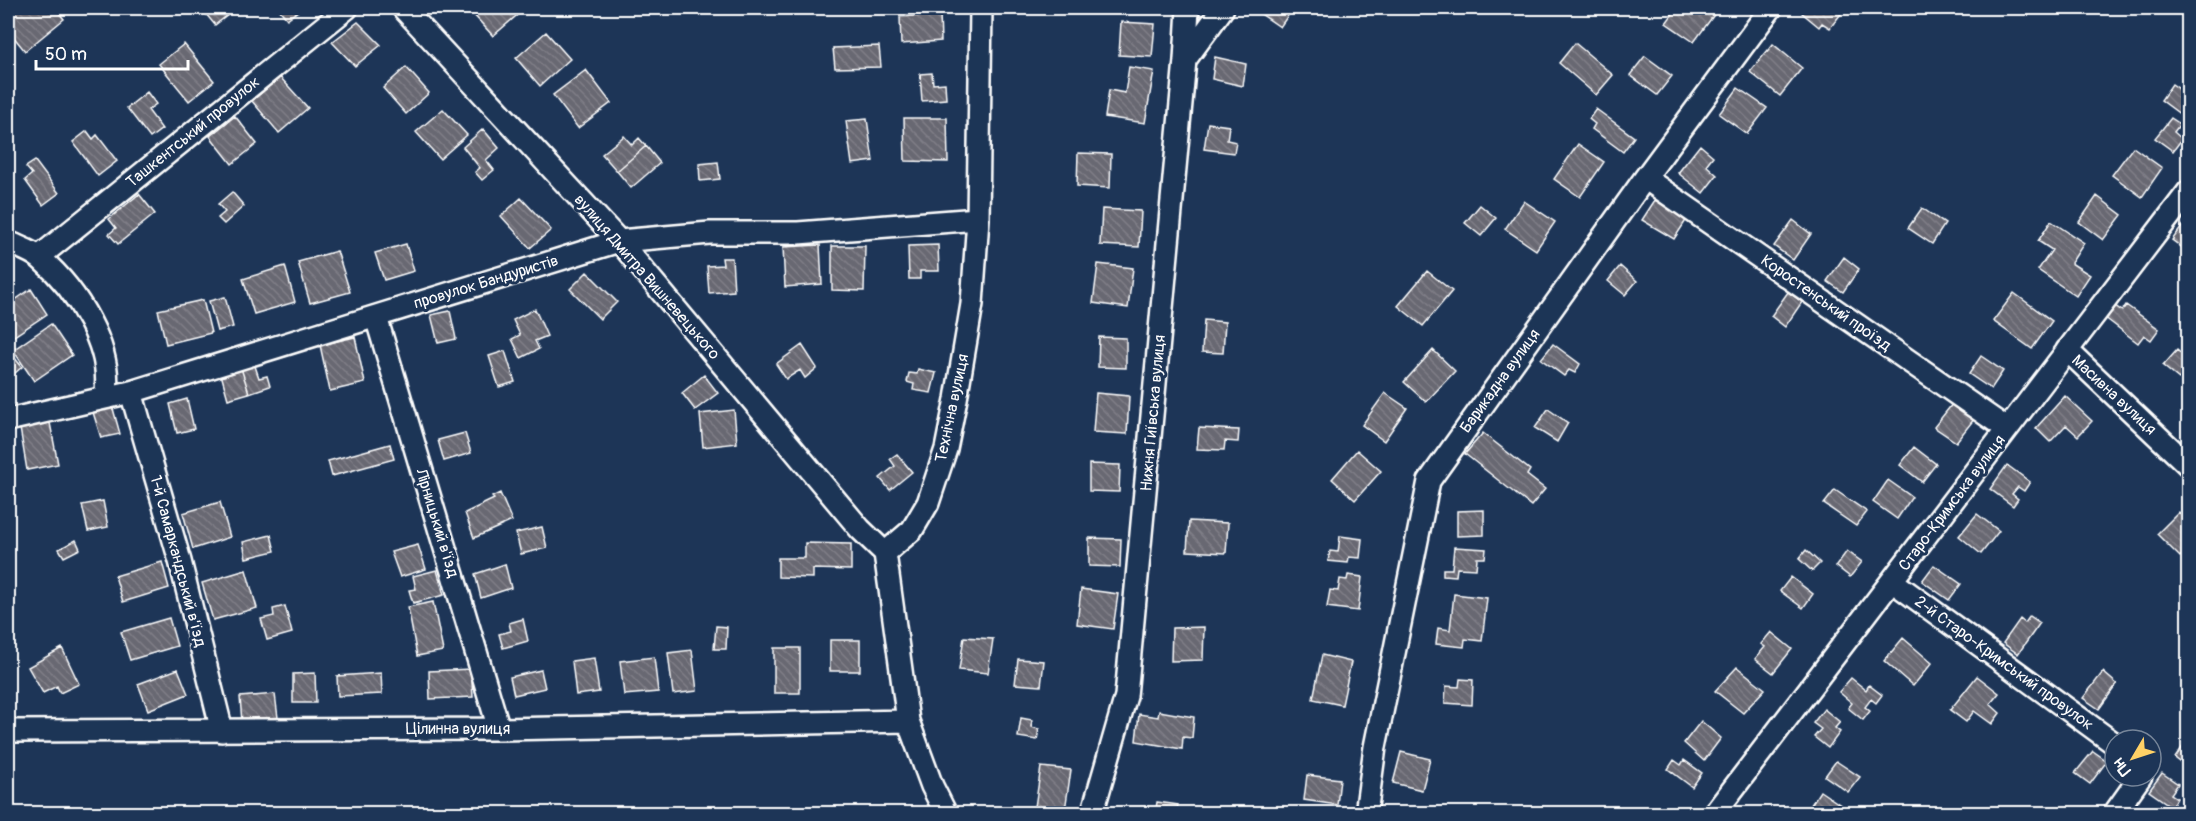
<svg xmlns="http://www.w3.org/2000/svg" width="2196" height="821" font-family="Pangolin,sans-serif">
	<style>
		.building { fill: url(#building-back-hatch); stroke: #fff; stroke-width: 1.5 }
		.lines { fill: none; stroke-linecap: round; stroke-linejoin: round }
		.street-casing { stroke: #fff; stroke-width: 26 }
		.street { stroke: #1d3557; stroke-width: 21 }
		.labels { text-anchor: middle; dominant-baseline: central; stroke-width: 6; stroke-linejoin: round; paint-order: stroke }
		.street-label { font-size: 16px; fill: #fff; stroke: #1d3557 }
	</style>
	<defs>
		<pattern id="building-back-hatch" width="6" height="6" patternUnits="userSpaceOnUse" patternTransform="scale(1.5)"><rect width="6" height="6" fill="#686772"/><path d="M-1 5l2 2M0 0l6 6M5-1l2 2" fill="none" stroke="#7f7e87"/></pattern>
	</defs>
	<rect width="100%" height="100%" fill="#1d3557"/>
	<filter id="ink" filterUnits="userSpaceOnUse"><feTurbulence type="fractalNoise" baseFrequency=".0167" numOctaves="2"/><feDisplacementMap in="SourceGraphic" scale="12" xChannelSelector="R" yChannelSelector="G"/><feConvolveMatrix kernelMatrix="1 2 1 2 8 2 1 2 1" color-interpolation-filters="sRGB"/></filter>
	<g filter="url(#ink)">
		<path class="building" d="M21,8H55L64,19L25,51L8,30V18Z
			M201,8H237L215,25Z
			M278,8H302L287,19Z
			M481,8H501L504,10L507,8H519L522,11L493,36L473,14Z
			M1252,8H1283L1289,14L1280,27Z
			M1677,8H1719L1694,42L1666,23Z
			M1806,8H1841L1844,10L1830,28L1822,23L1819,27L1802,13Z
			M940,14L941,41L901,44L900,17Z
			M358,22L381,45L355,66L332,42Z
			M1121,22L1155,24L1152,57L1119,55Z
			M546,32L570,59L540,86L516,58Z
			M1575,43L1613,75L1596,95L1559,63Z
			M184,44L214,81L189,101L159,64Z
			M1773,44L1802,68L1780,96L1750,72Z
			M879,46L881,67L835,68L833,48Z
			M1645,56L1672,76L1657,95L1630,75Z
			M1215,57L1246,64L1243,86L1212,79Z
			M406,67L429,93L406,114L383,88Z
			M1129,67L1154,71L1145,123L1105,117L1109,90L1125,93Z
			M586,70L611,103L578,128L553,95Z
			M932,73L933,84L945,83L946,99L922,101L920,74Z
			M280,77L308,108L279,133L252,101Z
			M2172,84L2188,95V120L2161,100Z
			M1738,88L1767,108L1747,134L1719,114Z
			M147,92L156,104L148,110L162,129L150,138L127,108Z
			M443,109L467,135L440,159L416,132Z
			M1596,109L1634,137L1623,152L1592,129L1595,124L1589,119Z
			M235,116L257,144L232,164L210,136Z
			M904,118H947L948,162L905,161Z
			M2171,118L2180,124L2174,132L2182,139L2173,151L2155,138Z
			M867,119L873,161L852,164L846,121Z
			M1208,123L1229,126L1227,140L1236,142L1234,153L1204,149Z
			M483,129L499,148L486,160L494,170L482,180L475,172L480,168L463,147Z
			M87,131L93,139L97,135L117,161L98,176L73,142Z
			M624,136L632,145L639,138L646,146L617,171L602,154Z
			M1578,144L1604,162L1580,197L1554,179Z
			M1700,145L1713,156L1706,165L1717,175L1703,193L1678,173Z
			M646,146L660,163L631,188L617,171Z
			M2133,147L2162,168L2142,197L2112,175Z
			M1078,153L1111,154L1110,188L1077,186Z
			M35,161L59,193L43,205L25,180L32,174L26,167Z
			M718,162L720,179L700,181L699,164Z
			M232,192L244,206L224,224L218,218L225,212L218,204Z
			M139,194L155,214L118,244L109,234L116,228L109,219Z
			M2097,196L2122,215L2103,240L2079,222Z
			M521,198L551,230L530,248L501,216Z
			M1655,200L1687,219L1674,239L1642,220Z
			M1524,201L1555,222L1536,250L1505,229Z
			M1480,205L1496,218L1481,236L1465,223Z
			M1922,208L1945,224L1932,244L1908,228Z
			M1102,209L1141,211L1139,247L1100,245Z
			M1793,220L1811,234L1793,260L1774,246Z
			M2051,221L2084,243L2071,263L2090,275L2076,296L2038,270L2052,250L2038,241Z
			M2185,223L2188,225V252L2172,240Z
			M406,244L414,271L384,280L375,253Z
			M820,245L822,284L785,287L783,247Z
			M938,245L939,271H920V279H909L908,246Z
			M832,246H865L864,291L832,290Z
			M337,251L350,292L310,303L298,262Z
			M1844,257L1859,269L1843,292L1827,281Z
			M722,258H732L734,291L709,293L707,266L723,265Z
			M1098,264L1133,268L1128,308L1093,303Z
			M285,266L295,302L254,314L243,279Z
			M1620,266L1637,281L1625,295L1608,281Z
			M1427,271L1452,291L1423,326L1398,306Z
			M587,272L617,302L600,319L570,289Z
			M31,289L47,314L8,340V305Z
			M1788,292L1802,302L1785,327L1771,316Z
			M2014,293L2052,321L2032,349L1993,321Z
			M225,297L233,327L217,331L209,301Z
			M203,300L211,333L166,344L158,310Z
			M2114,305L2122,311L2126,305L2159,329L2151,340L2144,335L2138,343L2104,317Z
			M535,309L547,336L535,341L539,349L521,358L512,339L520,335L513,320Z
			M450,311L456,339L438,343L431,315Z
			M1204,320L1225,322L1223,353L1202,352Z
			M51,324L72,355L34,381L13,350Z
			M355,337L365,383L330,391L320,345Z
			M1099,337L1126,338V368L1098,367Z
			M1553,344L1580,364L1575,373L1569,370L1564,376L1541,359Z
			M802,345L817,368L805,378L800,370L786,379L776,364Z
			M1433,350L1455,371L1426,402L1404,382Z
			M2177,350L2188,360V368L2179,379L2163,366Z
			M9,351L22,367L8,379V352Z
			M505,351L515,382L499,387L489,356Z
			M1981,356L2003,371L1991,389L1969,374Z
			M254,363L259,378L267,376L270,386L249,393L241,368Z
			M241,368L249,393L228,399L221,374Z
			M918,369L936,373L931,393L913,390L914,384L907,382L909,373L917,374Z
			M704,375L718,393L695,410L682,393Z
			M1096,393L1129,396L1127,434L1093,432Z
			M1385,393L1407,408L1384,441L1362,425Z
			M2065,396L2092,421L2078,436L2066,425L2050,442L2036,428Z
			M187,399L194,429L177,433L170,404Z
			M1953,403L1975,418L1956,442L1934,427Z
			M112,405L120,434L101,438L92,409Z
			M1548,409L1568,423L1557,442L1535,428Z
			M734,410L737,443L703,447L700,414Z
			M50,423L58,464L27,470L20,428Z
			M1199,428L1239,430L1238,442L1225,441L1224,450L1197,449Z
			M465,433L471,453L444,461L438,440Z
			M1483,433L1530,470L1527,475L1545,489L1531,506L1465,454Z
			M390,444L394,459L332,476L328,461Z
			M1914,447L1936,464L1922,482L1900,465Z
			M1357,450L1381,471L1355,500L1332,479Z
			M897,454L912,472L890,490L880,478L895,466L890,459Z
			M1089,464L1120,465L1119,492L1089,491Z
			M2007,465L2030,482L2024,491L2018,487L2012,494L2018,499L2013,506L1990,489Z
			M1888,480L1912,497L1897,519L1873,502Z
			M1835,490L1867,512L1856,526L1824,504Z
			M500,493L512,521L474,538L465,513L494,499L492,497Z
			M103,501L108,527L88,531L82,505Z
			M220,502L230,537L193,549L183,513Z
			M1484,510V535L1457,536V511Z
			M2179,512L2188,521V548L2180,557L2157,534Z
			M1977,514L1999,531L1981,554L1959,536Z
			M1189,521L1228,523L1226,553L1187,551Z
			M542,527L547,548L521,554L516,533Z
			M271,535L275,551L246,558L243,542Z
			M1340,536L1362,539L1360,558L1349,557L1348,563L1328,561L1330,551L1338,552Z
			M1089,538L1121,539L1120,567L1089,566Z
			M76,540L80,549L64,557L59,549Z
			M805,543L851,544V570L813,569V578L778,577V558H805Z
			M418,545L426,569L400,577L391,552Z
			M1454,547L1486,549L1485,558H1477L1476,569L1457,568L1456,576L1443,575V569H1452Z
			M1806,550L1820,563L1812,571L1799,559Z
			M1847,551L1862,562L1850,577L1836,566Z
			M162,562L169,588L123,602L115,576Z
			M505,564L511,588L481,598L475,574Z
			M1934,565L1961,584L1949,600L1922,581Z
			M246,570L257,608L213,620L202,583Z
			M437,570L444,595L413,603L409,590L416,589L413,576Z
			M1348,575L1362,577L1358,611L1327,607L1330,590L1338,591L1340,579L1347,580Z
			M1791,577L1813,594L1803,608L1780,591Z
			M1081,589L1118,594L1113,629L1077,624Z
			M1454,594L1487,598L1482,641L1465,639L1464,647L1436,644L1438,628L1450,630Z
			M433,602L443,651L417,656L408,607Z
			M285,606L292,633L267,640L261,619L274,616L273,609Z
			M2030,616L2040,623L2018,654L2003,643L2020,619L2025,623Z
			M169,618L177,646L130,660L121,632Z
			M523,619L528,641L503,648L499,634L511,631L509,623Z
			M716,626L727,627L726,649H714Z
			M1204,627L1203,660L1171,661L1172,628Z
			M1771,632L1792,649L1773,673L1755,659L1765,647L1761,644Z
			M964,637L993,639L988,673L959,670Z
			M1903,638L1932,663L1913,686L1884,661Z
			M830,640H860V671H830Z
			M62,648L79,684L60,693L57,686L43,693L28,667Z
			M774,648H800V693H774Z
			M692,650L697,691L673,694L668,653Z
			M1322,655L1351,662L1342,705L1313,699Z
			M654,657L658,692L624,695L620,661Z
			M594,658L599,692L576,695L572,661Z
			M1018,659L1044,661L1041,686L1015,684Z
			M1737,667L1765,689L1743,713L1715,691Z
			M178,669L188,694L148,710L138,684Z
			M471,669L473,697L430,699L429,671Z
			M541,670L545,688L514,695L510,677Z
			M2103,672L2117,684L2099,709L2083,698Z
			M315,673L316,703H293V674Z
			M381,673L382,694L338,696L337,676Z
			M1977,676L1999,693L1990,704L2000,713L1992,724L1974,711L1966,722L1950,710Z
			M1851,678L1866,690L1869,685L1882,695L1876,703L1871,699L1865,707L1870,711L1863,720L1848,708L1852,703L1839,692Z
			M1460,679L1473,680L1472,705L1445,703L1446,686L1459,687Z
			M275,694L278,718L242,722L240,697Z
			M1824,709L1840,722L1835,728L1840,732L1828,748L1814,737L1821,729L1813,723Z
			M1159,711L1194,717L1192,738L1183,737L1182,749L1136,741L1139,714L1158,717Z
			M1021,718L1032,720L1031,727L1039,729L1037,740L1018,737Z
			M1701,721L1721,738L1704,761L1684,743Z
			M2188,739V768L2175,758Z
			M2093,751L2107,761L2090,784L2075,773Z
			M1401,752L1430,759L1422,790L1393,783Z
			M1674,760L1681,765L1684,760L1702,773L1692,787L1668,769Z
			M1836,761L1860,777L1848,792L1825,776Z
			M1041,767L1071,770L1065,810L1035,807Z
			M2162,773L2178,784L2171,794L2177,798L2172,807L2149,791Z
			M1307,775L1340,779L1337,805L1304,800Z
			M1820,791L1854,814H1805Z
			M2134,801L2152,814H2125Z
			M1157,802L1178,805L1176,814H1140L1141,807L1156,809Z"/>
		<g class="lines">
			<g class="street-casing">
				<path id="street" d="M403,8L619,241L860,529L885,553
					M1185,60L1223,8
					M1645,178L2007,429
					M8,242C18,247 32,251 41,259C76,289 115,349 105,397
					M39,257L347,8
					M376,317L499,729
					M2067,350L2188,465
					M131,392L180,561L222,731
					M8,420L131,392L619,241L710,233H798L978,219
					M1892,581L2115,744
					M8,731L499,729L908,721
					M946,814L932,786L908,721L885,553L912,530L928,503L946,449L956,399L972,304L978,219L981,8
					M1092,814L1126,696L1185,60L1188,8
					M1366,814L1375,747L1429,481L1645,178L1771,8
					M1714,814L2188,192
					M2114,814L2141,776"/>
			</g>
			<use href="#street" class="street"/>
		</g>
	</g>
	<g class="labels">
		<g class="street-label">
			<text transform="translate(193 132) rotate(-39)">Ташкентський провулок</text>
			<text transform="translate(647 277) rotate(49)">вулиця Дмитра Вишневецького</text>
			<text transform="translate(486 282) rotate(-17)">провулок Бандуристів</text>
			<text transform="translate(1826 303) rotate(35)">Коростенський проїзд</text>
			<text transform="translate(1500 381) rotate(-54)">Барикадна вулиця</text>
			<text transform="translate(2114 395) rotate(43)">Масивна вулиця</text>
			<text transform="translate(952 408) rotate(-78)">Технічна вулиця</text>
			<text transform="translate(1153 413) rotate(-85)">Нижня Гиївська вулиця</text>
			<text transform="translate(1952 503) rotate(-53)">Старо-Кримська вулиця</text>
			<text transform="translate(437 523) rotate(73)">Лірницький в'їзд</text>
			<text transform="translate(178 561) rotate(75)">1-й Самаркандський в’їзд</text>
			<text transform="translate(2004 663) rotate(36)">2-й Старо-Кримський провулок</text>
			<text x="458" y="729">Цілинна вулиця</text>
		</g>
	</g>
	<rect width="2196" height="821" fill="none" stroke="#1d3557" stroke-width="30"/>
	<rect x="15" y="15" width="2166" height="791" fill="none" stroke="#fff" stroke-width="2" filter="url(#ink)"/>
	<g transform="translate(2133 758) rotate(231)"><circle r="28" fill="#1d3557" stroke="#77869a" stroke-width="1.5"/>
	<path d="M0-4.5L10 22L0 15L-10 22Z" fill="#ffd166"/>
	<text y="-9" font-size="16" font-weight="bold" text-anchor="middle" fill="#ffffff">Пн</text>
	</g>
	<path d="M36 60v9h152v-9" fill="none" stroke="#ffffff" stroke-width="3"/>
	<text x="45" y="60" font-size="18" fill="#ffffff" stroke="#1d3557" stroke-width="4.5" paint-order="stroke">50 m</text>
</svg>
